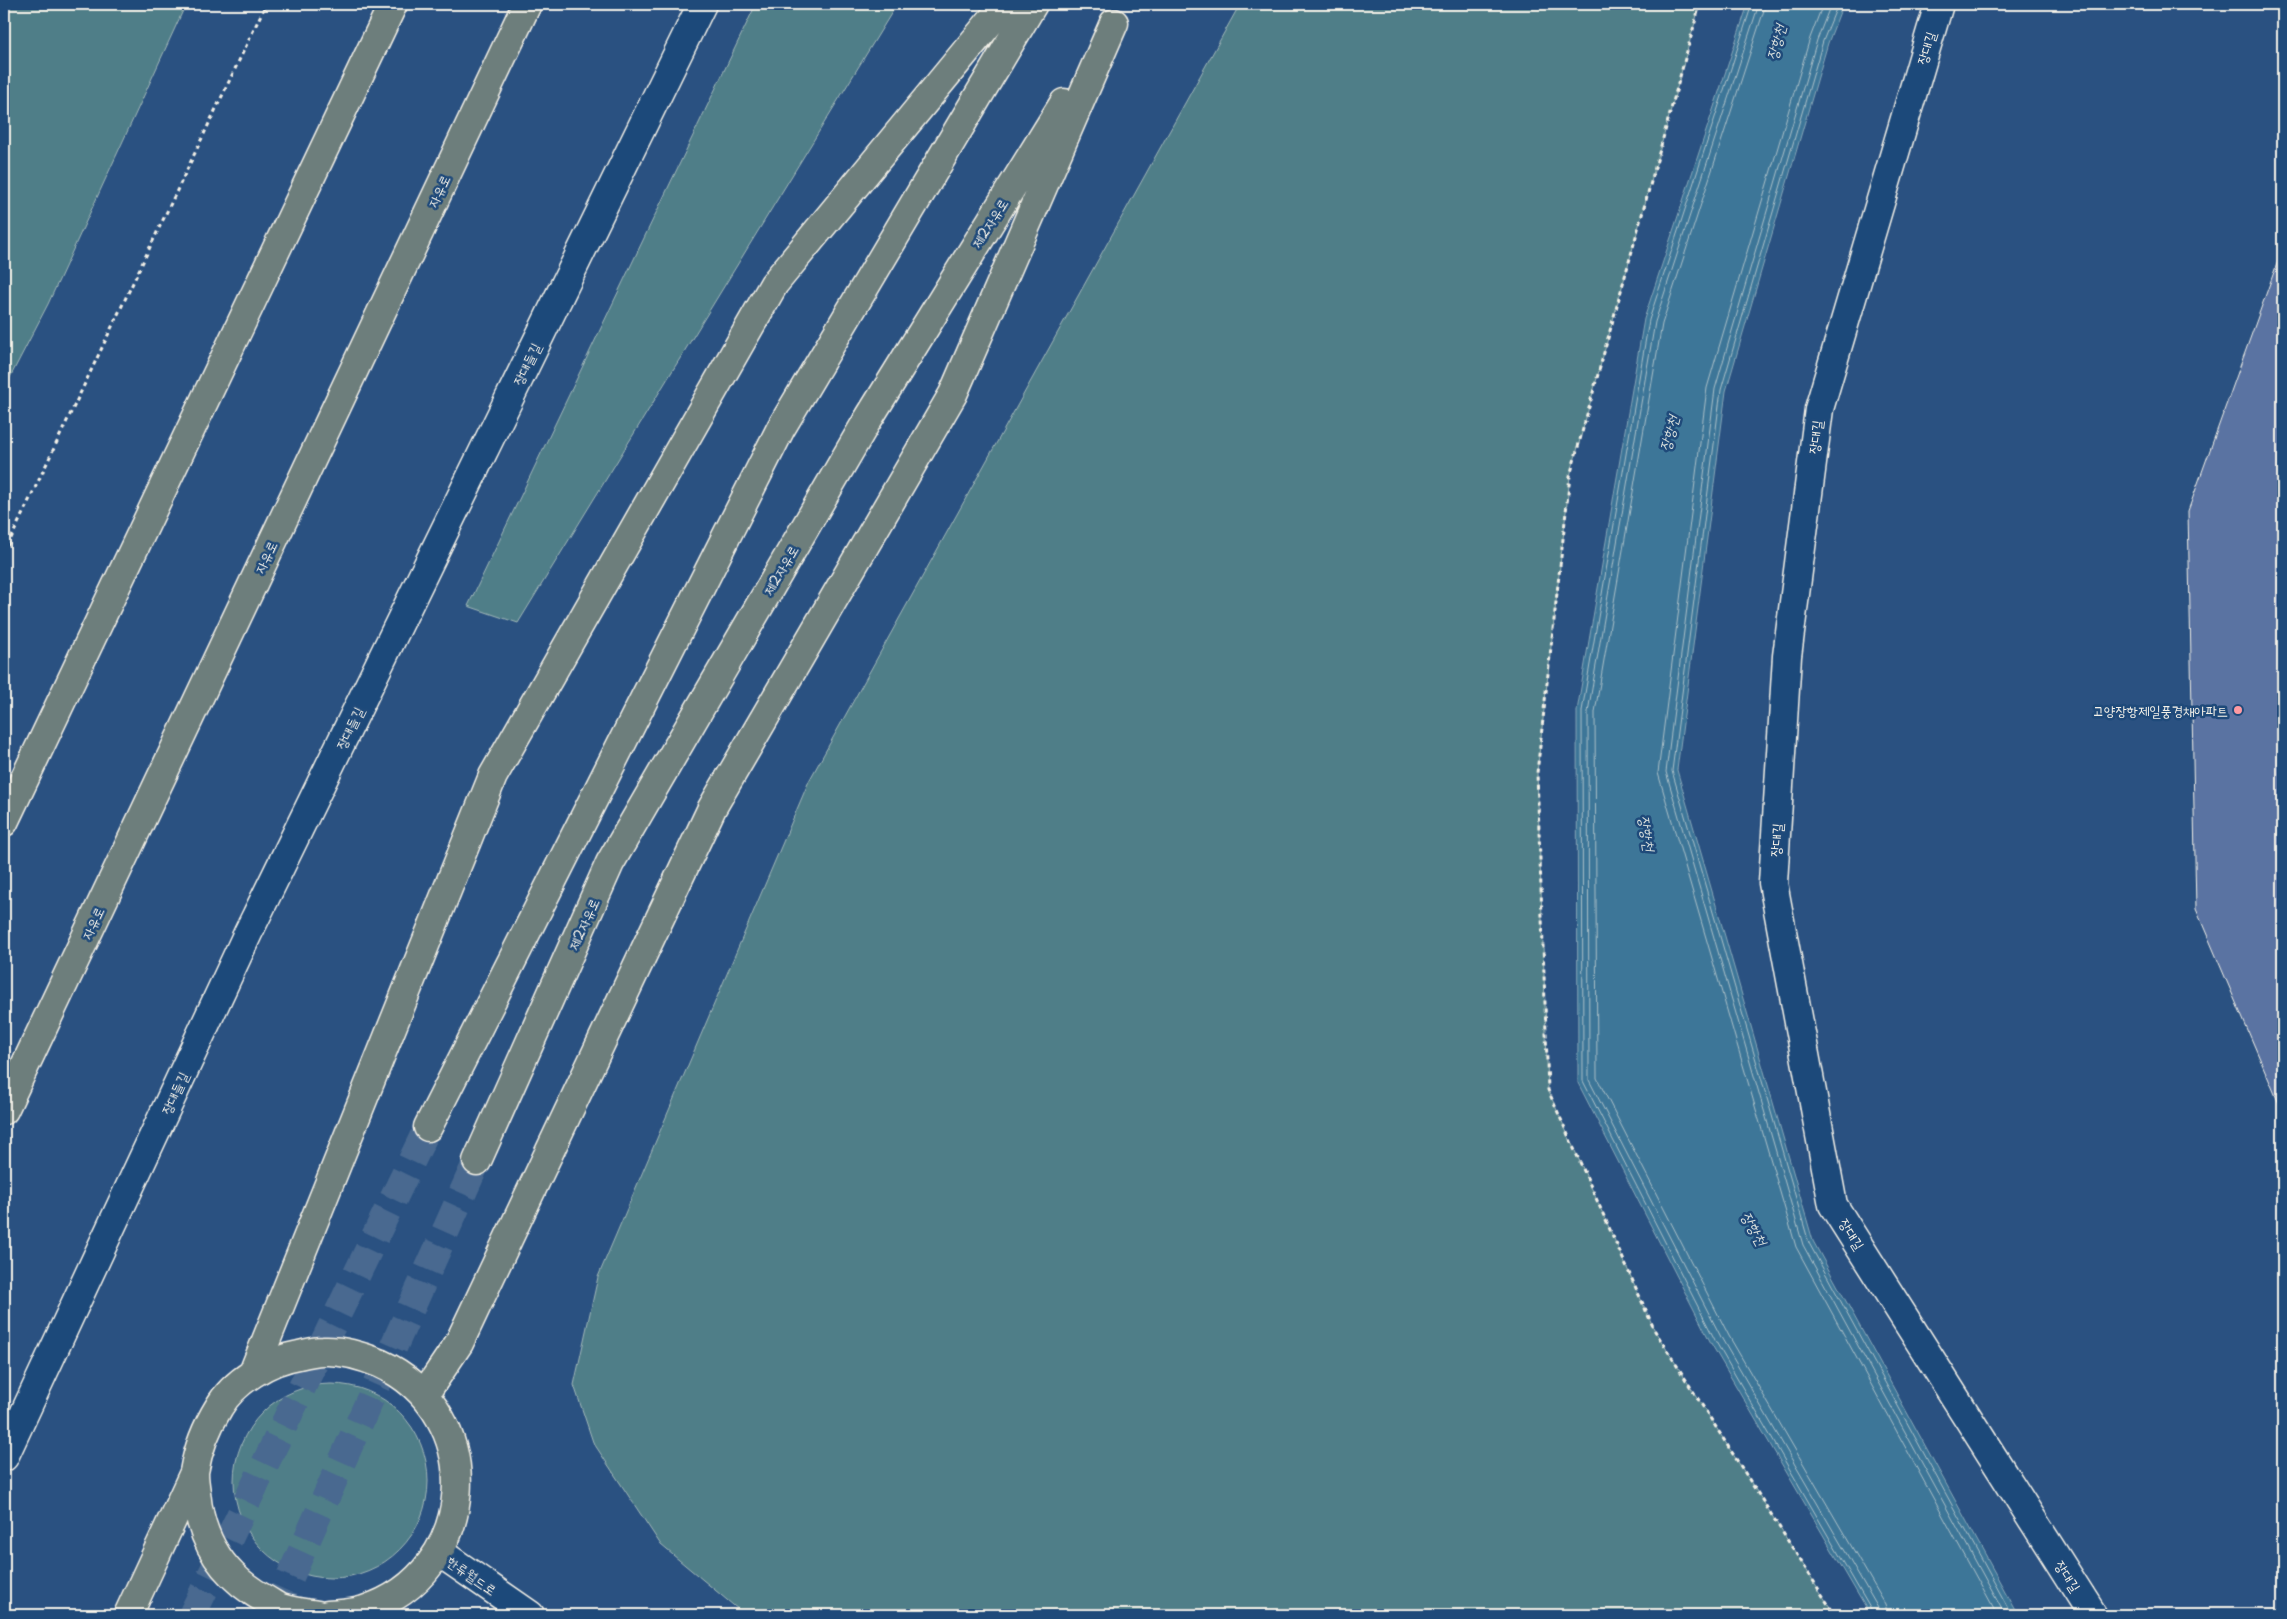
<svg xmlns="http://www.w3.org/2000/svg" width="2287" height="1619" font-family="'Playpen Sans','Poor Story',sans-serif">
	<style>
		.green { fill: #507e88; stroke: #a2b8b8 }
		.water { fill: #3e7698; stroke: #87a7b8 }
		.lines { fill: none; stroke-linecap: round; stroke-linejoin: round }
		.shore { stroke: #abc0c8; stroke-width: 1 }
		.building { fill: #5a73a2; stroke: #f4f1e8; filter: url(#shadow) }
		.highway-tunnel { stroke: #486990; stroke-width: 28; stroke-dasharray: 28 14; stroke-linecap: butt }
		.street-casing { stroke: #f4f1e8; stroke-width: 31 }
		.secondary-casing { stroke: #f4f1e8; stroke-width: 31 }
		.highway-casing { stroke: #f4f1e8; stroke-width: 31 }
		.path { stroke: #f4f1e8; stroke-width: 3; stroke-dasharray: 4 4; stroke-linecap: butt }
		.street { stroke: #1f4a7a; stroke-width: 28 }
		.secondary { stroke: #1f4a7a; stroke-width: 28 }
		.highway { stroke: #6d7e7c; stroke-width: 28 }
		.poi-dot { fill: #ff9aa2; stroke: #1f4a7a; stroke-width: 2 }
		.labels { text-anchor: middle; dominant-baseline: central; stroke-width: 5; stroke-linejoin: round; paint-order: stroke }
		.street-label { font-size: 14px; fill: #f4f1e8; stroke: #1f4a7a }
		.poi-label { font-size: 14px; fill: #f4f1e8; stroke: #1f4a7a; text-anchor: end }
		.water-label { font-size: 15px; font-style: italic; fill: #d9dfdc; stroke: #1f4a7a }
	</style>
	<defs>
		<filter id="shadow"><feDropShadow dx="5.5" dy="3" stdDeviation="0" flood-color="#0009"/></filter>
	</defs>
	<rect width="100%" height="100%" fill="#2a5181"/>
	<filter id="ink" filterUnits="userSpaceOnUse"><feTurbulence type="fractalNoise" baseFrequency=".02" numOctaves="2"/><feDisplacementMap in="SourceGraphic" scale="10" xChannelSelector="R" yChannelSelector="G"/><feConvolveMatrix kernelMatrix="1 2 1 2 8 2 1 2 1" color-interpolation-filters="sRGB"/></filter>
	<g filter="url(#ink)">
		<path class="green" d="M4,4H186L48,304L4,389Z
			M756,4H897L518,623L468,606Z
			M1240,4H1700L1570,476L1537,773L1548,1090L1655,1331L1835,1615H745L661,1545L593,1442L574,1385L598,1277L809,781Z
			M234 1481a97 97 0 1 1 194 0a97 97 0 1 1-194 0Z"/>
		<path class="water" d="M1748,4H1843L1828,43L1726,391L1677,770L1813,1241L2018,1615H1870L1712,1345L1578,1083L1577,711L1644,319Z"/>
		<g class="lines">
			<path class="shore" d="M1752,4L1649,320L1582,711L1583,1081L1716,1342L1874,1615
				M1759,4L1655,322L1588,712L1589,1080L1722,1339L1878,1608L1880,1615
				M1766,4L1662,324L1595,712L1597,1078L1729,1336L1885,1604L1888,1615
				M1823,4L1810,38L1707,388L1658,773L1796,1247L1997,1615
				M1831,4L1817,40L1715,389L1666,772L1803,1245L2005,1615
				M1838,4L1823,41L1721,390L1672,771L1809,1243L2012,1615"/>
		</g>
		<path class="building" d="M2283,247V1113L2196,909L2188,511Z"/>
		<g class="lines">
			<path class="highway-tunnel" d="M192,1615L428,1127
				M273,1615L477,1161"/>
			<g class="street-casing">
				<path id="street" d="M1939,4L1819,409L1787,656L1773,883L1833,1205L2093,1615
					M4,1457L248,933L702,4"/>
			</g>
			<g class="secondary-casing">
				<path id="secondary" d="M439,1552L530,1615"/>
			</g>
			<g class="highway-casing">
				<path id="highway" d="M4,822L393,4
					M4,1110L527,4
					M428,1127L781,428L1033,4
					M477,1161L610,863L867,421L1064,103
					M253,1373L493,776L774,284L1005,4
					M424,1395L459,1343L712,808L953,394L1114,23
					M128,1615L193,1475
					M318,1615C306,1613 293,1612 281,1608C275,1606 269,1601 263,1598C222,1575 200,1539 196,1492C195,1486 194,1479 194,1472C198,1448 206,1428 219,1407C234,1381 269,1360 299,1355C307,1353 315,1351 323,1351C342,1350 362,1356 379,1363C490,1413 480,1573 364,1610C353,1614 339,1614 328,1615"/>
			</g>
			<path class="path" d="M1700,4L1570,476L1537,773L1548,1090L1655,1331L1835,1615
				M4,553L266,4"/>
			<use href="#street" class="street"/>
			<use href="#secondary" class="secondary"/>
			<use href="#highway" class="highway"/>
		</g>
	</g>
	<circle class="poi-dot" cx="2238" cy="710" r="5"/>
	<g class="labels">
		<g class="street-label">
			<text transform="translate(1926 48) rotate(-73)">장대길</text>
			<text transform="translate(438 191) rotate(-65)">자유로</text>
			<text transform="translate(989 223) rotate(-58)">제2자유로</text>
			<text transform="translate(526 364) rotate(-64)">장대들길</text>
			<text transform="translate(1815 437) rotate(-83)">장대길</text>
			<text transform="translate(265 557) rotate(-65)">자유로</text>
			<text transform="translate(780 570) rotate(-60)">제2자유로</text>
			<text transform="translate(349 728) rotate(-64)">장대들길</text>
			<text transform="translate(1776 840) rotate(-86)">장대길</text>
			<text transform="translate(92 923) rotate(-65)">자유로</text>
			<text transform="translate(583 924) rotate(-66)">제2자유로</text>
			<text transform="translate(174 1093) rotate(-65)">장대들길</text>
			<text transform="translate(1852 1234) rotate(58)">장대길</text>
			<text transform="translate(472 1575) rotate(35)">한류월드로</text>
			<text transform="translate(2068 1576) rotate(57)">장대길</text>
		</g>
		<g class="poi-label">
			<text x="2228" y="710">고양장항제일풍경채아파트</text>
		</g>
		<g class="water-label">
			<text transform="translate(1775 42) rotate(-75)">장항천</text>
			<text transform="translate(1668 433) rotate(-75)">장항천</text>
			<text transform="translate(1648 833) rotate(81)">장항천</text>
			<text transform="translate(1755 1228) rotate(61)">장항천</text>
		</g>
	</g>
	<rect width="2287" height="1619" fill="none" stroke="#1f4a7a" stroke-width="20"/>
	<rect x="10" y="10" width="2267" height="1599" fill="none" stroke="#f4f1e8" stroke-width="2" filter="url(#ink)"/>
</svg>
